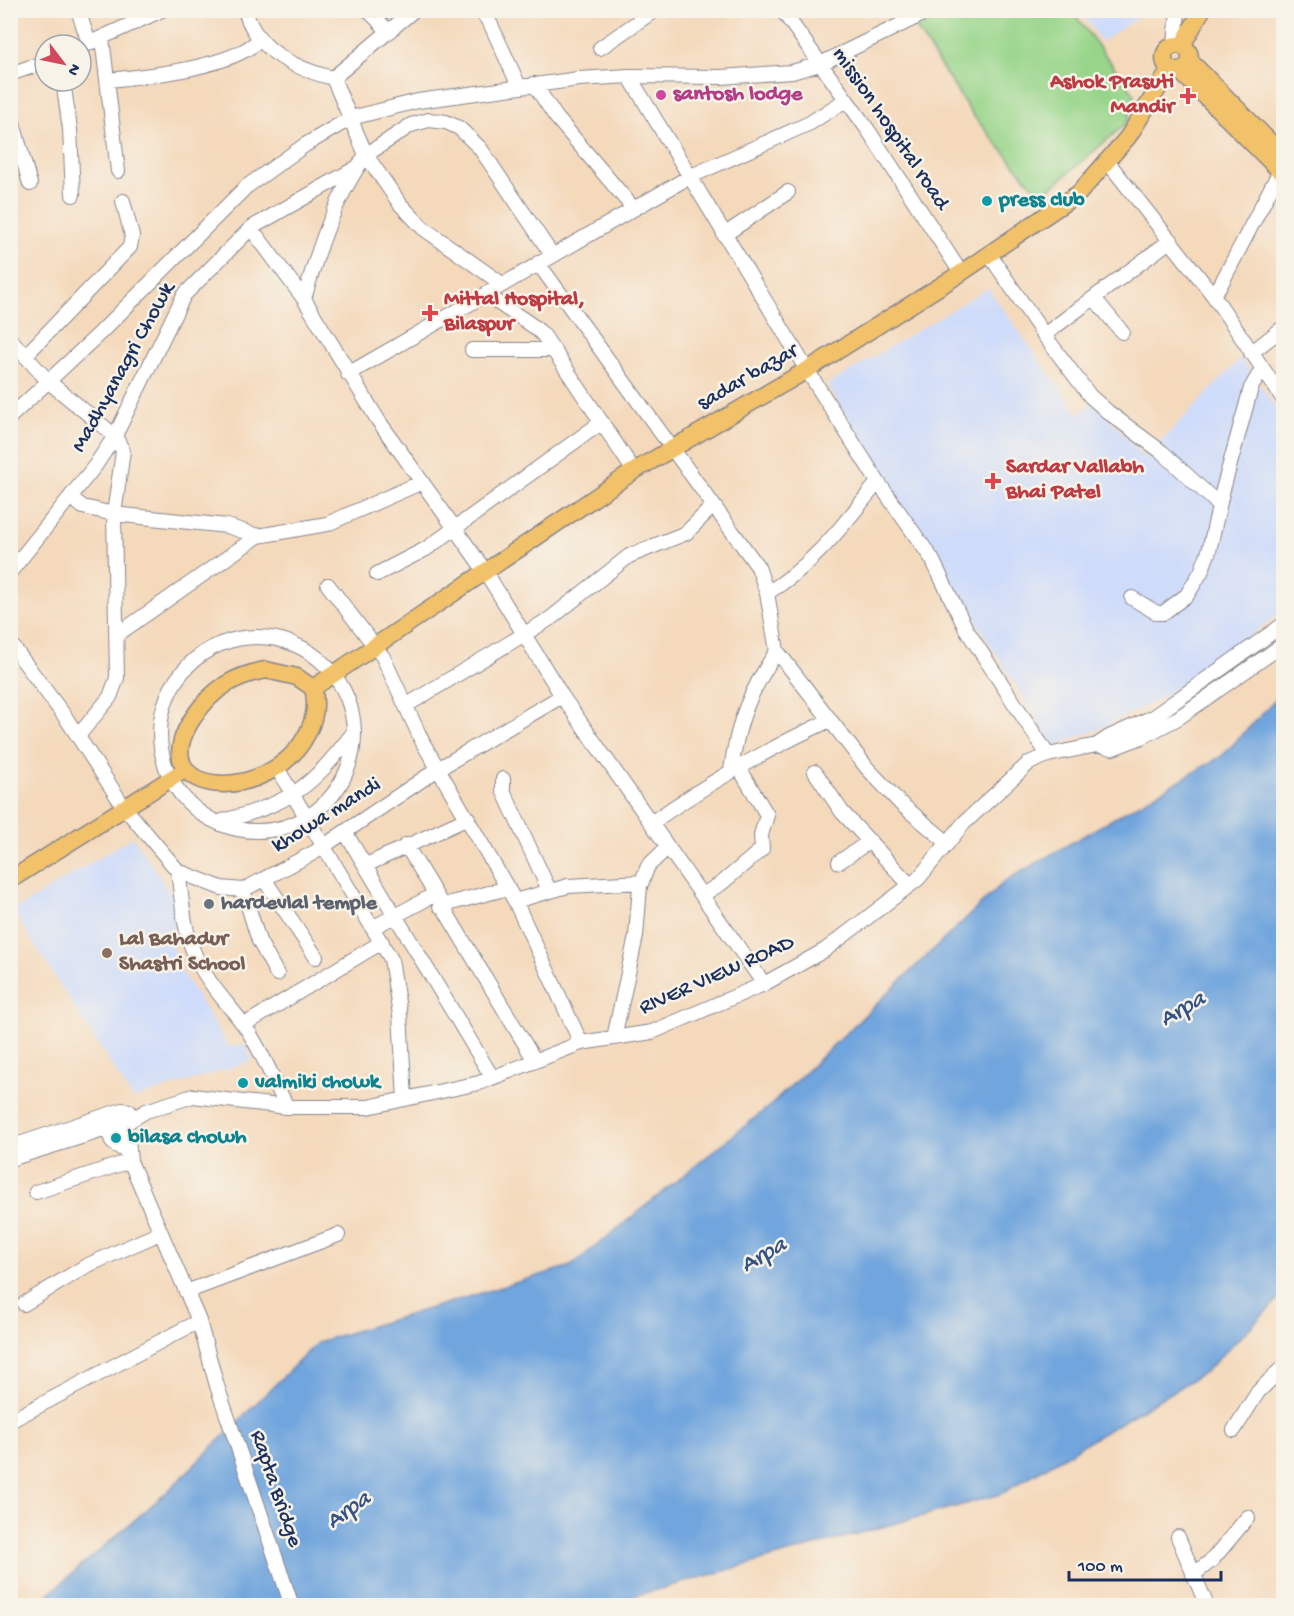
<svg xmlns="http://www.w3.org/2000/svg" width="1294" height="1616" font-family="'Gochi Hand',sans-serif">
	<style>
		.built { fill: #cedbfa }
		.green { fill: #98d58a; stroke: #5a8274; stroke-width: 1.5 }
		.water { fill: #71a5dd; stroke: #466a9e; stroke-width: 1.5 }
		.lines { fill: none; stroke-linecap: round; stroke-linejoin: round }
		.minor-casing { stroke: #88848c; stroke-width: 16 }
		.major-casing { stroke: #88848c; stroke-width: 19 }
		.minor { stroke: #fff; stroke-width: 14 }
		.major { stroke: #f2c26a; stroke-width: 16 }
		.hotel-dot { fill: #d1479c; stroke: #f7f3e8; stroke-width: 2 }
		.health-dot { fill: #e0444e; stroke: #f7f3e8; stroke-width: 2 }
		.culture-dot { fill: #0f9aa8; stroke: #f7f3e8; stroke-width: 2 }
		.worship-dot { fill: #6b7280; stroke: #f7f3e8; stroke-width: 2 }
		.education-dot { fill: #8d6e63; stroke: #f7f3e8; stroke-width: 2 }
		.labels { text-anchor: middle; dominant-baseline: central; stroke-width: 5; stroke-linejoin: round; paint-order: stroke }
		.health-label { font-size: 22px; font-weight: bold; fill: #be3a42; stroke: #f7f3e8; text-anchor: start }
		.hotel-label { font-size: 22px; font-weight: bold; fill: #b23c85; stroke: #f7f3e8; text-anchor: start }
		.street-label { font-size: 22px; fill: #1b2f5e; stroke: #f7f3e8 }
		.culture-label { font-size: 22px; font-weight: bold; fill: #0d838f; stroke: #f7f3e8; text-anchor: start }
		.worship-label { font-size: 22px; font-weight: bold; fill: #5b616d; stroke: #f7f3e8; text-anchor: start }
		.education-label { font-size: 22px; font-weight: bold; fill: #785e54; stroke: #f7f3e8; text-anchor: start }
		.water-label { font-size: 24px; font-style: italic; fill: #355284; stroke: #f7f3e8 }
	</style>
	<rect width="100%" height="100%" fill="#f7f3e8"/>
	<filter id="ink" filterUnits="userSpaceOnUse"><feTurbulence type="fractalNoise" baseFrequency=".0167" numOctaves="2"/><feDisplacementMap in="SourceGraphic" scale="12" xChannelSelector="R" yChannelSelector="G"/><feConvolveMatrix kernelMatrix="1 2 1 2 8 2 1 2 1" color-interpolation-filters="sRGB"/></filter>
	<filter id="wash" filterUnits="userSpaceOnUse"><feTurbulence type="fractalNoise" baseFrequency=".008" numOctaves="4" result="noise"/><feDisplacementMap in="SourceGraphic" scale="24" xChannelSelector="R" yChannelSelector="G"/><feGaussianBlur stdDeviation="1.35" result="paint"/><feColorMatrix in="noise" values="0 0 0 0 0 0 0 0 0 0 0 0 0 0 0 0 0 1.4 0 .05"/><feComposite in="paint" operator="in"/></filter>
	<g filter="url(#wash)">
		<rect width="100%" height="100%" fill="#f4d9bb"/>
		<path class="built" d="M1080,11H1147L1101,42Z
			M988,288L1078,414L1094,401L1145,458L1241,358L1283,418V611L1211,666L1155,701L1099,729L1054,746L827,385Z
			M133,837L175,900L181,916L168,936L181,970L228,1046L246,1045L252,1061L133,1099L13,911Z"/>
		<path class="green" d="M931,11H1072L1135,95L1127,123L1041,196L972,114L912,22Z"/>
		<path class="water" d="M1283,692V1295L1205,1372L1001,1494L602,1605L35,1606L167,1492L318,1342L571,1266L772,1104L1005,881L1222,756Z"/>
	</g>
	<g filter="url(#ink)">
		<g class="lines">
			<g class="minor-casing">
				<path id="minor" d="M78,10L89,43
					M245,10C256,51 296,69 333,78
					M368,10L389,32
					M481,10L491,25L519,86
					M782,10L868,130L961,273
					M102,38L118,171
					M1175,45L1178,10
					M81,47L162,10
					M600,48L655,10
					M10,74L45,62
					M629,76L807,370L878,482L932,559L966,629L1048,755
					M333,78L414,10
					M108,80C147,76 231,68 259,40
					M63,81L70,129L73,195
					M534,84L556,117L634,209
					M10,112L30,184
					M1107,161L1213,295L1284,400
					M251,228L304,299L378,420L485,571L562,696L764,984
					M724,235L788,192
					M989,254L1044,335L1090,396L1108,412L1162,452L1219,505
					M538,263L758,567L767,593L777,651L867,768L901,804L948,843
					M502,284L423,228L400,204L366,155L411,125L429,120L446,122L459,128L480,148L552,255
					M487,293C504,311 528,318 544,336L634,471
					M1213,295L1221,284L1284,163
					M1094,298L1122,332
					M304,299C318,250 335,197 366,155L333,78
					M1044,335L1171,240
					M10,339L49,382L115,436L123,451L114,514L117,678L110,697L78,736
					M472,350H554
					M1251,353L1284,327
					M25,356L130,247L132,236L123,201
					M348,374L689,177L810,123L844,101
					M10,417L100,333L246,187L305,145L351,118L418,101L579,79L629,76L721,77L792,72L820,64L931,10
					M70,497L83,507L114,514L227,526L258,536L327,524L420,483
					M10,572L95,466L115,436L184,295L251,228L356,168
					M377,574L426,549L602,422
					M328,585L383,657L423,743L515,901L581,1043
					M767,593C814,565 844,524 878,482
					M1132,598L1157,613H1163L1187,595L1201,572L1209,551L1222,493L1251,388L1262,369
					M118,634L258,536
					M160 734a97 97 0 1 1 194 0a97 97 0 1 1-194 0Z
					M10,643L66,718L124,807L178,871L221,888L243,890L315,852L438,769L562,696
					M407,705L551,618L629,556L686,533L712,507
					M1097,745L1109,737L1153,717L1284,624
					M277,768L391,959L400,1015L405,1099
					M731,770C738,720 749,693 777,651
					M815,772L842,812L910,885
					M503,779V790L549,890
					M222,821C289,804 311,788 353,733
					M651,823C709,782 766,750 830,720
					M345,832L492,1077
					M406,845L535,1061
					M839,862L870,841
					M366,865L468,818
					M178,871C182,898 183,927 194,953C206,982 225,1000 244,1025C262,1050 273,1080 287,1107
					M264,879L316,957
					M243,890L259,941L277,974
					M702,895L722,883L762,849L761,835L767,815L738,766
					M515,901L568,886L642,882
					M440,906L508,888
					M372,928L434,895
					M244,1025L382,942
					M614,1038L636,936L640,886L648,866L668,847
					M122,1110L128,1139L130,1161L199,1321L217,1386L292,1606
					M104,1122L113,1143L127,1152
					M10,1147L122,1110L129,1111
					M10,1159L126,1123L146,1111L193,1096L287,1107H368L479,1083L581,1043L652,1032L764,984L825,950L918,879L964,823L1029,763L1048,755L1097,745L1113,748L1142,737L1178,718L1284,644
					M36,1192L130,1161
					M186,1292L338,1235
					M24,1304L86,1266L160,1233
					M10,1421L199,1321
					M1234,1430L1258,1392L1284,1366
					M1178,1537L1207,1606
					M1193,1575L1212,1560L1248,1517"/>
			</g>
			<g class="major-casing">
				<path id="major" d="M1164 58a13 13 0 1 1 26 0a13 13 0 1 1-26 0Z
					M1182,46L1202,10
					M1190,61L1284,156
					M1180,71L1284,175
					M266,670L297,677L313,688C317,703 315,718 308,732C272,807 136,800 195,715C213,689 235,675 266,670Z
					M313,688L634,471L807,370L961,273L1079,193L1128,137L1170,69
					M10,880L186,769"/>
			</g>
			<use href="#minor" class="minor"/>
			<use href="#major" class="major"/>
		</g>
	</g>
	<circle class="hotel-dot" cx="661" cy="95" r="6"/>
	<g class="health-dot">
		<path d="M1185 87h6v6h6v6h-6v6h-6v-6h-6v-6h6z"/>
		<path d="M427 304h6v6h6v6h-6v6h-6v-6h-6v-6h6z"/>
		<path d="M990 472h6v6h6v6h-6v6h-6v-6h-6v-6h6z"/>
	</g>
	<g class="culture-dot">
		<circle cx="987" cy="201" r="6"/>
		<circle cx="243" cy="1083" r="6"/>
		<circle cx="116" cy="1138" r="6"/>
	</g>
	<circle class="worship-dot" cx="209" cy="904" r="6"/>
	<circle class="education-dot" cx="107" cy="953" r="6"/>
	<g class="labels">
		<g class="health-label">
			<text x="1174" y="83" text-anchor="end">Ashok Prasuti<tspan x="1174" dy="25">Mandir</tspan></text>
			<text x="444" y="300">Mittal Hospital,<tspan x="444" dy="25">Bilaspur</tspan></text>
			<text x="1006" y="468">Sardar Vallabh<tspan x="1006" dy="25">Bhai Patel</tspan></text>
		</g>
		<g class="hotel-label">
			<text x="673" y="95">santosh lodge</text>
		</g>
		<g class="street-label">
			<text transform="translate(890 129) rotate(56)">mission hospital road</text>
			<text transform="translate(124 368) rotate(-61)">Madhyanagri Chowk</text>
			<text transform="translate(748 378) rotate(-30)">sadar bazar</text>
			<text transform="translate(327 816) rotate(-32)">khowa mandi</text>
			<text transform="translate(717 976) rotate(-24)">RIVER VIEW ROAD</text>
			<text transform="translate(275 1489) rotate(71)">Rapta Bridge</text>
		</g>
		<g class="culture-label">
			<text x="999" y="201">press club</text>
			<text x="255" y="1083">valmiki chowk</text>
			<text x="128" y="1138">bilasa chowh</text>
		</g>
		<g class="worship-label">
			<text x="221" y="904">hardevlal temple</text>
		</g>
		<g class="education-label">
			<text x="119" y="940">Lal Bahadur<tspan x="119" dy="25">Shastri School</tspan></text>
		</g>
		<g class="water-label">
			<text transform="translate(1183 1010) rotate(-30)">Arpa</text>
			<text transform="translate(764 1256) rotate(-30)">Arpa</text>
			<text transform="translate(349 1511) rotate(-35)">Arpa</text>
		</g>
	</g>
	<rect width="1294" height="1616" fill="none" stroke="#f7f3e8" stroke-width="36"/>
	<g transform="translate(63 63) rotate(122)"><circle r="28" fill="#f7f3e8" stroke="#9fa5b1" stroke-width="1.5"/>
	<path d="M0-4.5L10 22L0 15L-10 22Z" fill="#d1495b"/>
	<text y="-9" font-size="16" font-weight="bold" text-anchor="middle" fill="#1b2f5e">N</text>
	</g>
	<path d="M1069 1571v9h152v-9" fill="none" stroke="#1b2f5e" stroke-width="3"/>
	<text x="1078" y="1571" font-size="18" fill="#1b2f5e" stroke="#f7f3e8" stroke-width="4.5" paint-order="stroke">100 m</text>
</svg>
